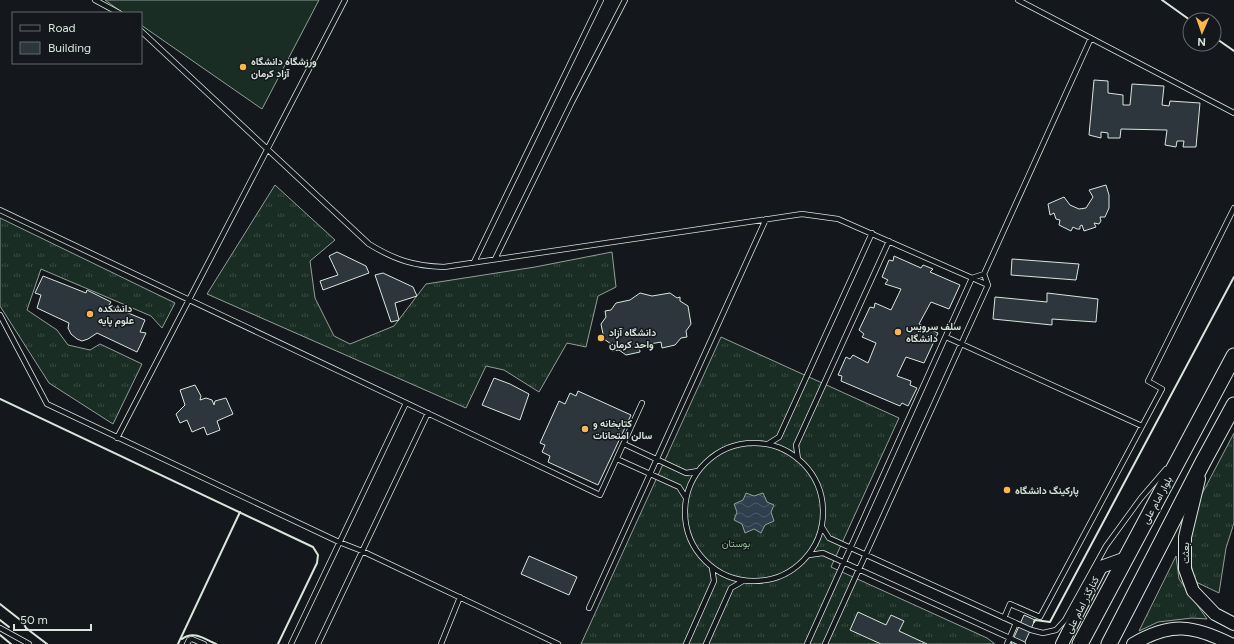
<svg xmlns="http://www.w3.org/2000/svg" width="1234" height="644" font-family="Figtree,Vazirmatn,sans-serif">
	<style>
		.grass { fill: url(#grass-tufts); stroke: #939e99 }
		.pitch { fill: #1a2d24; stroke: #939e99 }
		.water { fill: url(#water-waves); stroke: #939e99 }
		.building { fill: #2c363c; stroke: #d8e6dc }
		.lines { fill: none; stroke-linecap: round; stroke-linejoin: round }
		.service-casing { stroke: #d8e6dc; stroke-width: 6 }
		.tertiary-casing { stroke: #d8e6dc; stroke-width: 14 }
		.trunk-casing { stroke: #d8e6dc; stroke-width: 17 }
		.service { stroke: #14181c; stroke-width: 4.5 }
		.tertiary { stroke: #14181c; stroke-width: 12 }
		.trunk { stroke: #14181c; stroke-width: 15 }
		.wall { stroke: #d8e6dc; stroke-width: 2 }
		.poi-dot { fill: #ffb74d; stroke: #14181c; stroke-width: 1.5 }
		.labels { text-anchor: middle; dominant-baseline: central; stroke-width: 3; stroke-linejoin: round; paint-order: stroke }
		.poi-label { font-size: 10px; font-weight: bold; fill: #d8e6dc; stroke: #14181c; text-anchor: start }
		.street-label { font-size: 10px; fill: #d8e6dc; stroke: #14181c }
		.park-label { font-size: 10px; fill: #8ac095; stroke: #14181c }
	</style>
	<defs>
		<pattern id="grass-tufts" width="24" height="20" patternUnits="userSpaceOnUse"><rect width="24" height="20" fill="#1a2d24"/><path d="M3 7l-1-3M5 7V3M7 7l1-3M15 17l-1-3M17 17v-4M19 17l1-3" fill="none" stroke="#3b4b43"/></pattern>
		<pattern id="water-waves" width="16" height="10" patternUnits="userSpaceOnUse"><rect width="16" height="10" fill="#2f3f4d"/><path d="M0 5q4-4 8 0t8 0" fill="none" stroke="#4c5b66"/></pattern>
	</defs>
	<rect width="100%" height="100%" fill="#14181c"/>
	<path class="grass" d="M275,185L335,240L310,261L315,298L334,336L350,344L394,326L426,284L535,267L612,252L616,287L598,296L586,347L567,343L539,392L504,370L486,366L466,408L207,294Z
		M0,218L175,303L162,328L151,316L41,269L27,310L57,330L68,345L90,350L100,344L142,364L113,424L49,383L0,306Z
		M721,337L899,418L831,567L987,638L995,644H581Z
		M1234,433V523L1226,548L1219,593L1194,581L1189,551L1195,507Z
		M1176,556L1179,579L1207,619L1192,618L1158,622L1139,631Z"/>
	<path class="pitch" d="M105,0H319L262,109L141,25V13H123Z"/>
	<path class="water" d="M746,493L754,496L763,493L767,502L774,505L771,512L774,521L765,525L761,533L754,529L745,533L742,524L734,520L737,512L734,504L743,500Z"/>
	<path class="building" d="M1094,80L1108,81V93L1123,95V105H1130L1132,84L1164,86L1162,105L1169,106L1170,101L1200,103L1196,147H1183L1184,141H1177L1176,147L1165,145L1167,130L1121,129L1120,138H1108V133L1101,132V138L1089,135Z
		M1106,185L1109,195V208L1105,217H1100L1101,221L1099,224L1094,223L1096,227L1084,231L1082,225L1080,226V229H1077L1073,227L1071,231L1059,225L1060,220L1056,219L1054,213L1050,215L1048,204L1064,197L1070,205L1079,209L1086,208L1093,197L1089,190Z
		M337,252L366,266L369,273L323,290L320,281L338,275L329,256Z
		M894,256L921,268L923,265L933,269L930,272L960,285L949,309L931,302L919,324L938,333L924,363L906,357L897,376L911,381L910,385L917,388L908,406L902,403L900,406L841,381L842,376L838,375L846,357L850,359L853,355L868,363L876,343L862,337L864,334L859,330L870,307L874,308L875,303L891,310L901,289L885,284L888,280L882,277L889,260L893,261Z
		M1012,259L1079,264L1076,280L1011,275Z
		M383,273L413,287L417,296L395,303L399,320L391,322L375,275Z
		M43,276L86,293L87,290L111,302L109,305L145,320L140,332L146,333L137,352L97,333L88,339L82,341L77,339L71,334L68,328L69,323L37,308L41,295L35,293Z
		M640,293L652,296L670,293L677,298L680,297V301L688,306L691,324L686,331L687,337L681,338L675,345L662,348L661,342L639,346L640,352L626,355L619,350L612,351L611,344L604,339L601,324L606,317L605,311L611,310L616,303L630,300Z
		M1047,293L1098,299L1096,322L1052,319V325L993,319L995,297L1047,302Z
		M494,378L510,384L529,394L520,420L482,405Z
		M195,385L201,396L200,400L206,398L212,400L214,405L215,401L226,398L233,414L217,421L220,430L207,435L204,427L192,432L187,420L180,423L176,414L185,405L180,390Z
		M578,391L631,415L598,485L548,462L550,456L542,452L545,445L540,443L559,401L565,404L570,393L576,396Z
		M529,556L577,577L569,595L521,574Z
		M858,612L886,625L891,615L904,621L899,631L927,644H881L850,630Z
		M1024,615L1035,620L1024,644H1011Z"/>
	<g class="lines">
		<g class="service-casing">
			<path id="service" d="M95,0L119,13
				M1018,0L1234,113
				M141,31L369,244C395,260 414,266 444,267L802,214L838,219L988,285
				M0,210L600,495L642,403
				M495,259L572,102L625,0
				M474,262L601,0
				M0,315L47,404L339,542L362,551L558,644
				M946,337L1142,426
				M117,438C192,291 270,146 345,0
				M685 512a69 69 0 1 1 138 0a69 69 0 1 1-138 0Z
				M624,444L686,473L698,471
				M768,444L779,437L872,233
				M617,459L679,487L686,498
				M798,459L796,445L889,241
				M822,527L829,538L1031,630L1043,633L1056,630L1065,620L1106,546L1141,498L1166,469
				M809,555L823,553L1023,644
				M589,608L766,219
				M1004,618L1010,604L1040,617L1162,389L1148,381L1234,208
				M0,628L29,644
				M187,644L189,640L192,639L204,644
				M291,644L406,403
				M318,644L428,413
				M441,644L460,597
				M686,644L714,581L712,568
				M706,644L731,588L743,581
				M807,644L972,278L984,274
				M825,644L988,285L984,274L1091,38
				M1007,644L1016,623"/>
		</g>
		<g class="tertiary-casing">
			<path id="tertiary" d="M1199,479L1185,537V569L1193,591L1215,614L1234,624
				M1062,644L1101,567L1126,558
				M1133,644C1171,622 1193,625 1231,644"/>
		</g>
		<g class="trunk-casing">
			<path id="trunk" d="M1080,644L1234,356
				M1109,644L1203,462L1234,405"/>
		</g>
		<use href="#service" class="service"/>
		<use href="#tertiary" class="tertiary"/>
		<use href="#trunk" class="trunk"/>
		<path class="wall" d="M1162,0L1190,20
			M1214,37L1234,51
			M0,399L313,547L318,555L317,563L278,644
			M0,604L23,622L26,628L47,644
			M0,620L9,627
			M1034,622L1035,620L1050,622L1234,277
			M0,635L11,644
			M182,639C193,630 205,639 216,644
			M178,644L240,512"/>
	</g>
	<g class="poi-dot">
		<circle cx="243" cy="67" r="4"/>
		<circle cx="90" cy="314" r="4"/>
		<circle cx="898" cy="332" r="4"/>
		<circle cx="601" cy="338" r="4"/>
		<circle cx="585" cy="429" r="4"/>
		<circle cx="1007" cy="490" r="4"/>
	</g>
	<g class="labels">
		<g class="poi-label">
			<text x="251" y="61">ورزشگاه دانشگاه<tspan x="251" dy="12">آزاد کرمان</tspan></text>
			<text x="98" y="308">دانشکده<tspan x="98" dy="12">علوم پایه</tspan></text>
			<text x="906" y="326">سلف سرویس<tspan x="906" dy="12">دانشگاه</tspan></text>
			<text x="609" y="332">دانشگاه آزاد<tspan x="609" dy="12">واحد کرمان</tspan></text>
			<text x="593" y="423">کتابخانه و<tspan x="593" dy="12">سالن امتحانات</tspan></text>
			<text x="1015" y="490">پارکینگ دانشگاه</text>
		</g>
		<g class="street-label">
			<text transform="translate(1157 500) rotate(-62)">بلوار امام علی</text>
			<text transform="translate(1185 553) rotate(-90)">بعثت</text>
			<text transform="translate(1082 605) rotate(-63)">کنارگذر امام علی</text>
		</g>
		<g class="park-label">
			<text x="736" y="543">بوستان</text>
		</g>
	</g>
	<rect x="12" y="12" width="130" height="52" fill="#14181c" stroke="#626a69"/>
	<rect x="20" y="25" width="20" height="6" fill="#14181c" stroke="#626a69"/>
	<text x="48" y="32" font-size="12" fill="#d8e6dc">Road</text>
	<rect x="20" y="42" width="20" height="12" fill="#2c363c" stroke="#626a69"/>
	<text x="48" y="52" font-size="12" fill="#d8e6dc">Building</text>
	<g transform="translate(1202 32) rotate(182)"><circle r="19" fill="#14181c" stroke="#626a69"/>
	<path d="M0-3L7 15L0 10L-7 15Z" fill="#ffb74d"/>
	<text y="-6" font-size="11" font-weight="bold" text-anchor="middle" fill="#d8e6dc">N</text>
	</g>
	<path d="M14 624v6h77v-6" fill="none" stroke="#d8e6dc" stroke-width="2"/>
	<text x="20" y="624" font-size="12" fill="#d8e6dc" stroke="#14181c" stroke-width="3" paint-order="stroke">50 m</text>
</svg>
